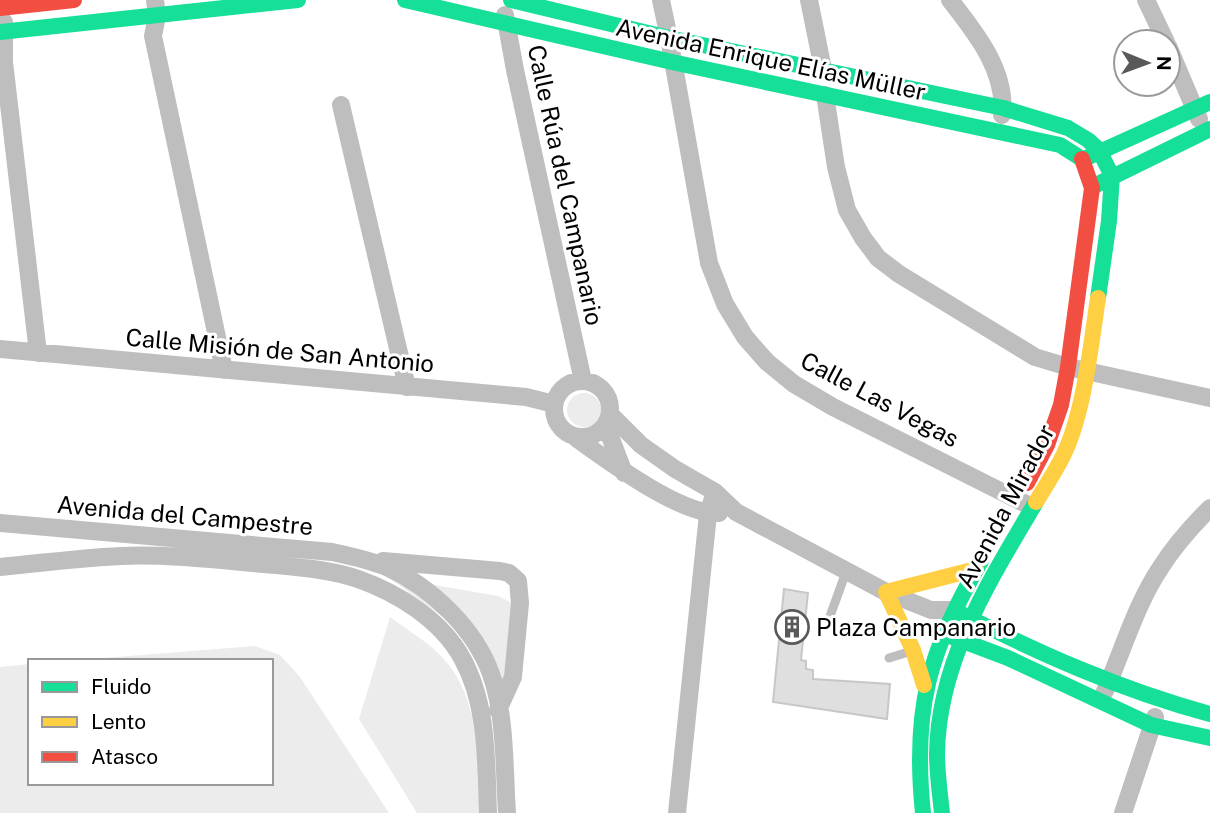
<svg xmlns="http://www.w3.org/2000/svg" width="1210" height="813" font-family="'Public Sans',sans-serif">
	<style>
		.green { fill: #ececec }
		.building { fill: #dfdfdf; stroke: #c7c7c7; stroke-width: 2 }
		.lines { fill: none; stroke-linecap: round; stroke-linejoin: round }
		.lane { stroke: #bebebe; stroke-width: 9 }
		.street { stroke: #bebebe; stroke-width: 18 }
		.fast { stroke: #16e098; stroke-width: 16 }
		.slow { stroke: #ffcf43; stroke-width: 16 }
		.jam { stroke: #f24e42; stroke-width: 16 }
		.labels { text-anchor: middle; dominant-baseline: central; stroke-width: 6; stroke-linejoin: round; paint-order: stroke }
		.street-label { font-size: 24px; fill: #000; stroke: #fff }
		.poi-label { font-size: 24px; fill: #000; stroke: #fff; text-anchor: start }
	</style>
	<rect width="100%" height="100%" fill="#fff"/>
	<path class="green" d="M567 410a17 17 0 1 1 34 0a17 17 0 1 1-34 0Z
		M388,577L498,596L515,604L505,723L488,671L451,623Z
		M390,617C407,630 427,641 442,657C479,695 480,763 481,813H417L359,719Z
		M255,646L280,655L300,677L389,813H0V667L30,664V783H271V661H65Z"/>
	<path class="building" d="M784,589L808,593L801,660L806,661V669L813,670V679L890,684L887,719L773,702Z"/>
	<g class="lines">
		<path class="lane" d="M829,619L846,572
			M889,658L912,651"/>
		<path class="street" d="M155,0L157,16L153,36L224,370
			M661,0L669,38L709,263L725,304L745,337L767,362L794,384L833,407L1032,507
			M809,0L823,69
			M950,0C975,32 1007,71 1002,115
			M1146,0L1166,42
			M505,15L515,70L583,381
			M4,22V62L38,353
			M1168,46L1199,119
			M825,95L836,167L847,210L863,238L878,258L899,274L1035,357L1068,367L1210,398
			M341,105L407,387
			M0,349L526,397L554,404
			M554 409a28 28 0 1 1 56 0a28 28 0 1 1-56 0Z
			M610,414L641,445L675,469L715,492L736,512L886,592L931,610H953
			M607,423L611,439L624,473
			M576,438C607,460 682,516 719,513
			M0,523L332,552C351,556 370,560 389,568C432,588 475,629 491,674C506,716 504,769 507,813
			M383,561L500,571L509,573L518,581L520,603L513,677L498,710
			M0,567C40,563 81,558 121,556C169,554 217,560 264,564C295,567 329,569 358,579C398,593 441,620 462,658C488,705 486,761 488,813
			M1105,691C1123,650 1136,604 1161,567C1175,545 1192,526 1210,508
			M677,813L708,514L715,492
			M1123,813L1155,717"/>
		<path class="fast" d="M405,0L672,62L1060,145L1082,159
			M511,0L669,38L1003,108L1068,128L1088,140L1099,150L1112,176L1109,221L1098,298
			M0,32L298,0
			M1084,159L1210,102
			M1096,185L1210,129
			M956,611C1038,653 1121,690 1210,714
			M947,635L1008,658L1151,725L1210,738
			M923,813C912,708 929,652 981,561
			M942,813C940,794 937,773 937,754C938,661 990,580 1036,502"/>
		<path class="slow" d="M1036,502C1045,487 1055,472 1063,456C1084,414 1091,344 1098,298
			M924,685L913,650L886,592L976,569"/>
		<path class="jam" d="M0,8L74,0
			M1027,483L1047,445L1061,405L1068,367L1092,188L1082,159"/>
	</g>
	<defs>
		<g id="building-ring" transform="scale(1.75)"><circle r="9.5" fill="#fff" stroke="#595959" stroke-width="1.5"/><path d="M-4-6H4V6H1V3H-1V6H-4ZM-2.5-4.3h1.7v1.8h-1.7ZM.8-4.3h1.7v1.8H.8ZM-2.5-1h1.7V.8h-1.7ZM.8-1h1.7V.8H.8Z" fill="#595959"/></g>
	</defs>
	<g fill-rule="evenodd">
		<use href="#building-ring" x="792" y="627"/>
	</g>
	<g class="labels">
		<g class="street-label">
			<text transform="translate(771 59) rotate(12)">Avenida Enrique Elías Müller</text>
			<text transform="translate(566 185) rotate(78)">Calle Rúa del Campanario</text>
			<text transform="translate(280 350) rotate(5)">Calle Misión de San Antonio</text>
			<text transform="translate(880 399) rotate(28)">Calle Las Vegas</text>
			<text transform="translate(1005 506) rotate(-62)">Avenida Mirador</text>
			<text transform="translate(185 515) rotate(5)">Avenida del Campestre</text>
		</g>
		<g class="poi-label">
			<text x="816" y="627">Plaza Campanario</text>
		</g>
	</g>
	<rect x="28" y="659" width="245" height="126" fill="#ffffff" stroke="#999999" stroke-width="2"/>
	<rect x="42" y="682" width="35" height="10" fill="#16e098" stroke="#999999" stroke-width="2"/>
	<text x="91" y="694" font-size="21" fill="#000000">Fluido</text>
	<rect x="42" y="717" width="35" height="10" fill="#ffcf43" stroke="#999999" stroke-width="2"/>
	<text x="91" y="729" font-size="21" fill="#000000">Lento</text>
	<rect x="42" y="752" width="35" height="10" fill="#f24e42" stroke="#999999" stroke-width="2"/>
	<text x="91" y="764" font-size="21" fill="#000000">Atasco</text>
	<g transform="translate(1147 63) rotate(91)"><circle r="33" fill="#ffffff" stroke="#999999" stroke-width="2"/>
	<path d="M0-5L12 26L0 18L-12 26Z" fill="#595959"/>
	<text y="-10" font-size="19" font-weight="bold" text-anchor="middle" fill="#000000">N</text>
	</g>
</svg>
